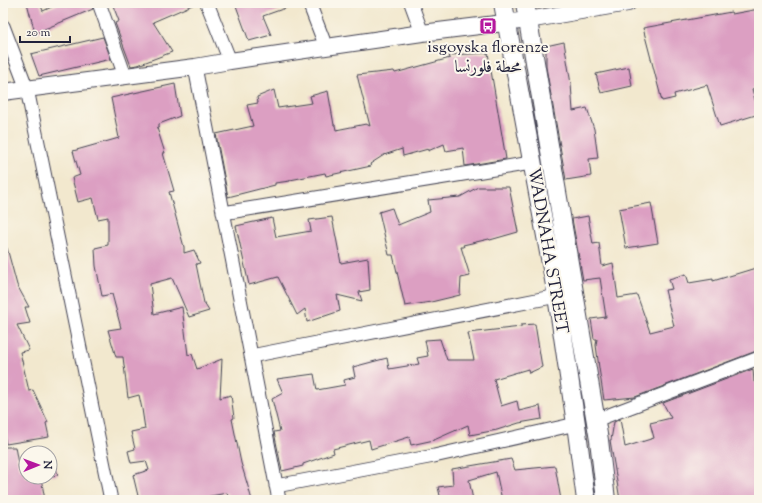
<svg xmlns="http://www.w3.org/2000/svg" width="762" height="503" font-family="'Sorts Mill Goudy',Amiri,serif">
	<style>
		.building { fill: #dc9fc2 }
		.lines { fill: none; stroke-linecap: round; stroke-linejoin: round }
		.minor-casing { stroke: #414051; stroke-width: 15 }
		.tertiary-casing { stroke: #414051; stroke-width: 18 }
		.secondary-casing { stroke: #414051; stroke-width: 20 }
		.minor { stroke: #fff; stroke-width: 13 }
		.tertiary { stroke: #fff; stroke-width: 16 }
		.secondary { stroke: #fff; stroke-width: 18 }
		.labels { text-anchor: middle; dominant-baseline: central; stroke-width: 4; stroke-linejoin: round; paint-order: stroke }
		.poi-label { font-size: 17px; fill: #22223b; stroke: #fbf7ec }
		.street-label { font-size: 17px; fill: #22223b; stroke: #fbf7ec }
	</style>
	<rect width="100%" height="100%" fill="#fbf7ec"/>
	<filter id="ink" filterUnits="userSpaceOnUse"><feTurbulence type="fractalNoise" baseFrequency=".025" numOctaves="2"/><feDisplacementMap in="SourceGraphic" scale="8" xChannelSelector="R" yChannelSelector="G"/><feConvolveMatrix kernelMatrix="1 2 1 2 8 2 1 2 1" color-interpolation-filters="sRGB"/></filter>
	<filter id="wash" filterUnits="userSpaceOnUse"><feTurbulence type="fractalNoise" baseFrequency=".012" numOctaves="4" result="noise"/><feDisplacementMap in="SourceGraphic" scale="16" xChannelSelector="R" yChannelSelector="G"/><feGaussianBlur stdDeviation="0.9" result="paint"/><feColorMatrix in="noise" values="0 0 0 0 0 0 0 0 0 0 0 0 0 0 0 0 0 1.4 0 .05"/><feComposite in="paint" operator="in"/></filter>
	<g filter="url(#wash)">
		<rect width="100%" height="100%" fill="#f2e8ce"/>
		<g id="blocks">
			<path class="building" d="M27,3H40L43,11L60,3H91L93,9L35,33Z
				M112,3H197L153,22L172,52L138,65L131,66L115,23L119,21Z
				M235,3H294V5L263,16L271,35L249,41Z
				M759,9V87L752,89L759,114L720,126L707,85L674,94L675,98L662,101L643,28L731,12L732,14Z
				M103,37L111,59L39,76L31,54Z
				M564,42L571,84L573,111L587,108L594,129L598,158L589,159L591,176L566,180L546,67V46Z
				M488,53L506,159L465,166L463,148L446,151L444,144L428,151V149L403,156L402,149L384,155L370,164L371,166L326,176L325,173L290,180V181L275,183V185L228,197L216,134L253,126L247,105L258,103L257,97L274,90L278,108L312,103L310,96L328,91L334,125H335L336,130L366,124L370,126L357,75L394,71L395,73L450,58L449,55Z
				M629,67L632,86L601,93L596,74Z
				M175,84L180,116L159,124V127L157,128L165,153H163L174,191L169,192L184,247V253L194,250L200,263L196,264L204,303L209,311L189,317L172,278L150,284L154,314L182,307L188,355L192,354L197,369L222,359L220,398L231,395L234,418L232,419L241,463L252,500H229L227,493L195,499V500H139L133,475L149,470L146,461L131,463L128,451L135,449L131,432L145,429L142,409L139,395L128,398L123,357H116L108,330L121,328L112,294L102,296L96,266L95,248L108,245V217L98,219L93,198L78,202L72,178L80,175L73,151L119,138L111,98Z
				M478,187H509L518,232L490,240L489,239L463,245L464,247H461L470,276L461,278L460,295L431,302L405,306L393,255H389L379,212L392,208L398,225L430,212L428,200L460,197Z
				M651,203L658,243L626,248L619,209Z
				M588,216L593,244L599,243L602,266L613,263L618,298L637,295L650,332L674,326L665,290L672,289L669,279L686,274L689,283L713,279V281L759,267V350L635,397L604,400L599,368L596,345L597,339H594L591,319L606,317L600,278L583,280L572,219Z
				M332,217L341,263L368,258L370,290L359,292L362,301L337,295L340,311L307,322L305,309L297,315L278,277L249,285L236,226L272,218L276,237L311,231L309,220Z
				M3,248H7L17,285L29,307H25L30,323L17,325L29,350L20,352L29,391L33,390L48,422L46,423L49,437L6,444L3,430Z
				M535,324L542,367L529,373L528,369L494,379L501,406L517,401L519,411L540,406L542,419L519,423L497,430L470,435L468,425L434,440L411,445L409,437L371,449L369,440L333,449L334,453L303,464V466L282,471L274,432L280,431L272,399L283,393L277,379L314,374L317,390L345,385L344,380L355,377L353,367L387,358L389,369L419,364L417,358L428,356L425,340L440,339L447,360H474L468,333L521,327V325Z
				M753,369L754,382L759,381V500H620L610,440H611L614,422L620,419L625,447L654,438L650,423L671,418L663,403Z
				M3,447H15L19,469L26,467V477H46L41,478L45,500H3Z
				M511,459L515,470L555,466L561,500H502L496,472L469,480L473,500H441L438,487L453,485L452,469Z
				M53,460L58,475L50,476V461Z"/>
		</g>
	</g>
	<g filter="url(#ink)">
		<use href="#blocks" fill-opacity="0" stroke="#414051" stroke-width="1"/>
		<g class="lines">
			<g class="minor-casing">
				<path id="minor" d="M99,3L125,76
					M207,3L230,61
					M309,3L326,47
					M411,3L422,33
					M3,26L27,89L111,500
					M195,67L279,500
					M223,213L531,163
					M251,356L557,296
					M596,420L759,358
					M276,486L434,456L576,424"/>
			</g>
			<g class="tertiary-casing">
				<path id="tertiary" d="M3,92L195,67L230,61L422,33L528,20L628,3"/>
			</g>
			<g class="secondary-casing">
				<path id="secondary" d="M503,3L557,296L576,424L586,500
					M525,3L599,440L606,500"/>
			</g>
			<use href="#minor" class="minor"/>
			<use href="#tertiary" class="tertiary"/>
			<use href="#secondary" class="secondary"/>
		</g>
	</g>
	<defs>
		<g id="bus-square" transform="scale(0.9)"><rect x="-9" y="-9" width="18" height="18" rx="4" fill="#b5179e" stroke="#fbf7ec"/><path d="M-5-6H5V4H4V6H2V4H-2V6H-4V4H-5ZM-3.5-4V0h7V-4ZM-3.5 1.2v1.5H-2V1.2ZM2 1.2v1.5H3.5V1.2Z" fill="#fff"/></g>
	</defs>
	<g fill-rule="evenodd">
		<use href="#bus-square" x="488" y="26"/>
	</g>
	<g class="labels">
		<g class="poi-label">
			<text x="488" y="48">isgoyska florenze<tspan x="488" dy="20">محطة فلورنسا</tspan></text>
		</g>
		<g class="street-label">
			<text transform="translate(547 251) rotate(80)">WADNAHA STREET</text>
		</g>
	</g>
	<rect width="762" height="503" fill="none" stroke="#fbf7ec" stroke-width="16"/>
	<g transform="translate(38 465) rotate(89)"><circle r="19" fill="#fbf7ec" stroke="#a4a2a5"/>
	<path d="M0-3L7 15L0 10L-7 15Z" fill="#b5179e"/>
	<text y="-6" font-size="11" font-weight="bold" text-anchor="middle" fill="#22223b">N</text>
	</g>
	<path d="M20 36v6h50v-6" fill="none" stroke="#22223b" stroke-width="2"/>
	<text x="26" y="36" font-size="12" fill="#22223b" stroke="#fbf7ec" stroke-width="3" paint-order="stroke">20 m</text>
</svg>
